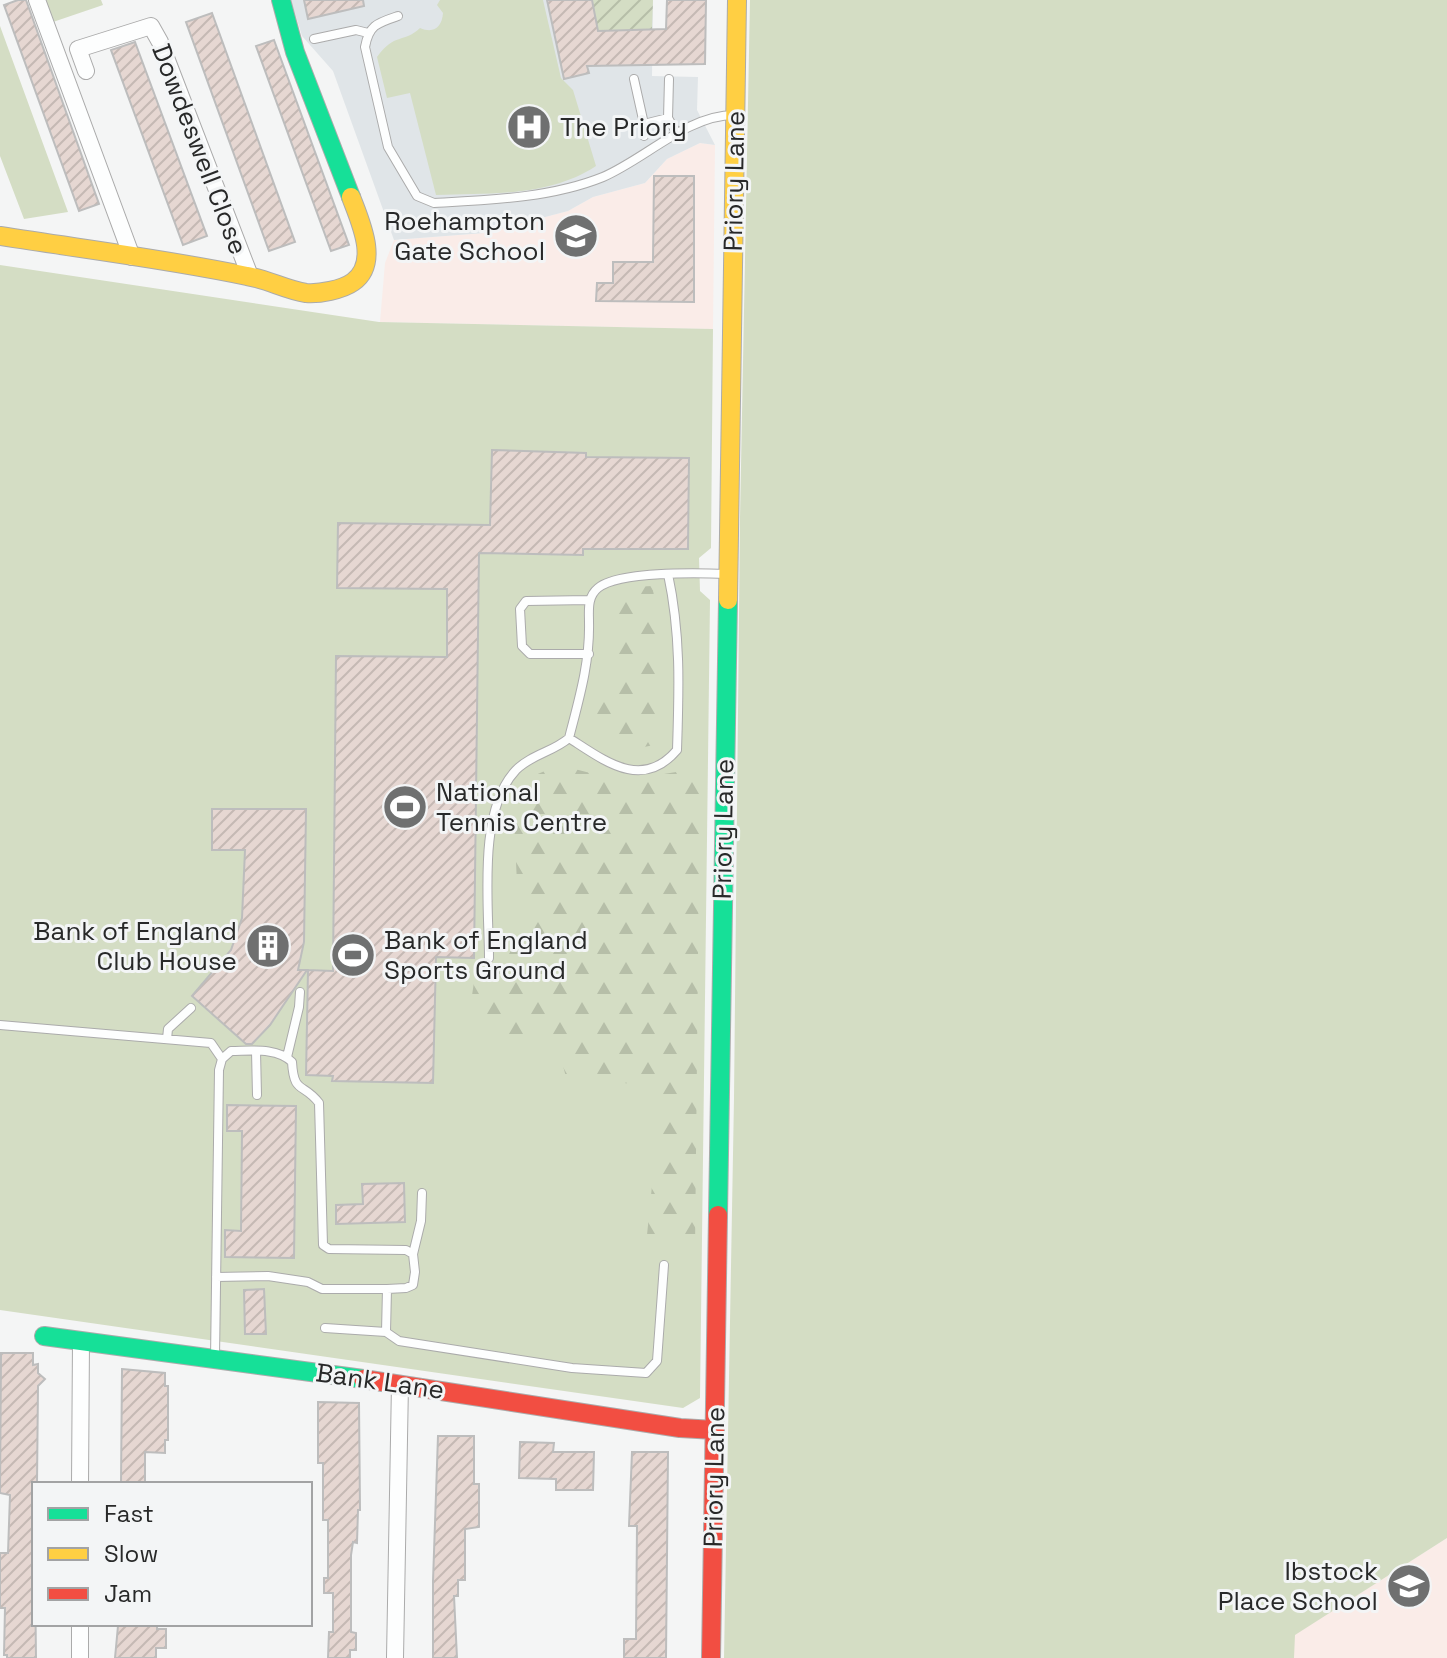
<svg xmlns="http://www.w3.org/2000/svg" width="1447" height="1658" font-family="'Space Grotesk',sans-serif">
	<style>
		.education { fill: #faece8 }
		.built { fill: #e0e5e8 }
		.green { fill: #d4ddc4 }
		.forest { fill: url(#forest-firs) }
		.garden { fill: url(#garden-furrows) }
		.building { fill: url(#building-hatch); stroke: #bdbdbd; stroke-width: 2 }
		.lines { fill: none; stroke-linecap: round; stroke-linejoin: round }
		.lane-casing { stroke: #ababab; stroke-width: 10 }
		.street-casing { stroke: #ababab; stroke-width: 18 }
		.fast-casing { stroke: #ababab; stroke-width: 20 }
		.slow-casing { stroke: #ababab; stroke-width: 20 }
		.jam-casing { stroke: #ababab; stroke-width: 20 }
		.lane { stroke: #fdfefe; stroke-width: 8 }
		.street { stroke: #fdfefe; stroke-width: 16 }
		.fast { stroke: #16e098; stroke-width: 18 }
		.slow { stroke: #ffcf43; stroke-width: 18 }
		.jam { stroke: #f24e42; stroke-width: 18 }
		.labels { text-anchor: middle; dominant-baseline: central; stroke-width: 6; stroke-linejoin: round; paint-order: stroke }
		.poi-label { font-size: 26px; fill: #282929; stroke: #f3f5f6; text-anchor: start }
		.street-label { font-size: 26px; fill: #282929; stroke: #f3f5f6 }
	</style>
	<defs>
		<pattern id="forest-firs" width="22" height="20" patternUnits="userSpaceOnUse" patternTransform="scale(2)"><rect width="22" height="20" fill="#d4ddc4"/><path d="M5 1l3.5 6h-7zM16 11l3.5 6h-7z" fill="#b6bea8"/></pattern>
		<pattern id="garden-furrows" width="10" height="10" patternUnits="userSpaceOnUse" patternTransform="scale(2)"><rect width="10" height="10" fill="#d4ddc4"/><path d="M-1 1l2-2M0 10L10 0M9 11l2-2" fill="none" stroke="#b6bea8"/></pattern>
		<pattern id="building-hatch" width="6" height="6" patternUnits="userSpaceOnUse" patternTransform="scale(2)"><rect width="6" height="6" fill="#e6d7d2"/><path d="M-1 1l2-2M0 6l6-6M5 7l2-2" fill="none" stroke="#c5b9b4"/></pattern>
	</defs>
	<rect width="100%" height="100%" fill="#f4f5f5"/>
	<path class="education" d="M700,143L715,145L713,329L380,322L385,263L394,240L484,233L568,211L593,197L645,183L667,159Z
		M1447,1538V1658H1294V1635Z"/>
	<path class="built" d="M291,0H653L652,76L698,77L697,110L715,145L700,143L667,159L645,183L593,197L568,211L484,233L394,240L333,71L302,36Z"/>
	<path class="green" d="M45,0H101L103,5L53,22Z
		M440,0H543L561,78L573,90L596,166C549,197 490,193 436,195L410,93L387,98L377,57C395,32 403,44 420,28C434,34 442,27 443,13L437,5Z
		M750,0H1447V1538L1295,1635L1294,1658H724L734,1098L740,518Z
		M0,26L68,212L24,219L0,156Z
		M0,265L379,322L713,329L711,548L699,558L700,591L710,600L700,1398L683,1408L0,1310Z"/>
	<path class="forest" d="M652,586L660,623V731L654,745L639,748L599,726L595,713L614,685V588Z
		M559,765L637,785L664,774L700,768L695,1249L647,1235L662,1087L566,1077L555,1036L482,1037L470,1009L474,982L495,966L496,943L534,917L517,884L514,817L533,776Z"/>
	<path class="garden" d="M592,0H653L652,29L598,31Z"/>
	<path class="building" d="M18,0H26L99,204L79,211L4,5Z
		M304,0H363L364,6L308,19Z
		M547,0H592L598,31L666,29L667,0H706L705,64L587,66L589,73L564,79Z
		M212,13L295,242L269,251L186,22Z
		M274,40L349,245L331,251L256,46Z
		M135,42L207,236L183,245L111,50Z
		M654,176H694V302L596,301L597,283H613V262H653Z
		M492,450L586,453V457L689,458L688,549H583V555L479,553L474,958L436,957L433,1083L332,1081L333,1076L306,1075L308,970L333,971L336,656L447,657V589L337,588L338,523L490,525Z
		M212,809H306L304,942L298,970H307L270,1025L252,1044H246L192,996L231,950L242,918L245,850H212Z
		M227,1105L296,1106L294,1258L225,1257V1230L241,1231L242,1131H227Z
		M404,1183L405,1222L336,1224V1205L363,1204L362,1184Z
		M264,1289L266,1334H245L244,1290Z
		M1,1353H33V1365L38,1364V1373L45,1379L38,1386L37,1484H34L36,1658H7V1655H4L5,1608H0V1553H8L10,1495L0,1493Z
		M122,1369L165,1373V1386H168V1440H165V1453L145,1452V1484H121Z
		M318,1402L359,1403L360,1510H358L357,1543L353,1542L351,1555V1632L356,1633V1650H350V1658H328L329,1632H333V1593H324V1578H328V1520H323V1463H318Z
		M438,1436H474V1484H479V1527L465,1529V1580H458V1596H454L457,1658H433V1581Z
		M520,1442L554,1443L553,1452H594L593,1490H556V1479L519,1478Z
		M632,1452H668L666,1658H624V1639H636L637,1526H629Z
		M118,1626H157V1629H166V1648H156V1658H115Z"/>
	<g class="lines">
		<g class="lane-casing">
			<path id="lane" d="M398,16C377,23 369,25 365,47L388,147L417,196L434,203C490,200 551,198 603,177C645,159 688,115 734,115
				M314,39L356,30L368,33
				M634,79L644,124V136
				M668,118L669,79
				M644,124L668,118L678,135
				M589,654H530L522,646L520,609L526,601L589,600
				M569,738C579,699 590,663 589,622C589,610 587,597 598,588C619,571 699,573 727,574
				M489,958C489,905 477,811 516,770C532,754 553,752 569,738C605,761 642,791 677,750C679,689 681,635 668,574
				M0,1025L211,1043L222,1059
				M167,1039L168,1029L191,1008
				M256,1051L257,1095
				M287,1057L299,1007L300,992
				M413,1254L421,1221L422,1193
				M387,1289L386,1332L399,1341L572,1368L646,1373L657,1361L664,1265
				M325,1328L386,1332
				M215,1358L219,1070L222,1059L231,1051C250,1051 277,1047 292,1062C294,1095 303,1082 319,1103L323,1245L329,1249L406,1250L413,1254L415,1272L413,1285L406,1288L387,1289H322L308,1282L268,1276L216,1277"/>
		</g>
		<g class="street-casing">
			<path id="street" d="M37,0L132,257
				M86,71L78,49L151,26L160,42L250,276
				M80,1484L81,1341
				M80,1658V1624
				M395,1658L400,1384"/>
		</g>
		<g class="fast-casing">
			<path id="fast" d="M281,0L295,52L351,197
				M718,1215L728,600
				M44,1336L363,1379"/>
		</g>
		<g class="slow-casing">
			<path id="slow" d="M0,236C82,249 166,259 247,276C267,279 286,290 306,293C319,294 342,290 353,282C380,263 360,221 351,197
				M728,600L737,0"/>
		</g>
		<g class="jam-casing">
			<path id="jam" d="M363,1379L680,1428L715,1430
				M711,1658L718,1215"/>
		</g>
		<use href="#lane" class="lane"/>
		<use href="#street" class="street"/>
		<use href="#fast" class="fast"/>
		<use href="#slow" class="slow"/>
		<use href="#jam" class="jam"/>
	</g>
	<defs>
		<g id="hospital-disc" transform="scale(2.3)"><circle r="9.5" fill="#6f7070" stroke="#f3f5f6"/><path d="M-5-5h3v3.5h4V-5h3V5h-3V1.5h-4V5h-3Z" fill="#fff"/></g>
		<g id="school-disc" transform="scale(2.3)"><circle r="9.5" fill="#6f7070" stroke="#f3f5f6"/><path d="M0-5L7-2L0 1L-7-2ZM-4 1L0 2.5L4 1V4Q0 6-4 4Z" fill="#fff"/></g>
		<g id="stadium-disc" transform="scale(2.3)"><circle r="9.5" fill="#6f7070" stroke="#f3f5f6"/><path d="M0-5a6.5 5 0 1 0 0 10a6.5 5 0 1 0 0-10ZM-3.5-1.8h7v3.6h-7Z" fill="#fff"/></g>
		<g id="building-disc" transform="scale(2.3)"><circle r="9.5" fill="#6f7070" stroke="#f3f5f6"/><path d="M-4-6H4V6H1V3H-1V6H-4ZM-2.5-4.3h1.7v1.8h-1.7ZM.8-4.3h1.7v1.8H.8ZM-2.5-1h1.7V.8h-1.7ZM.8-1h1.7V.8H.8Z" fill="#fff"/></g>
	</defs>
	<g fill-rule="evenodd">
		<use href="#hospital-disc" x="529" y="127"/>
		<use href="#school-disc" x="576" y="236"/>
		<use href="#stadium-disc" x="405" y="807"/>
		<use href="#building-disc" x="268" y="946"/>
		<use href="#stadium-disc" x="353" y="955"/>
		<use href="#school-disc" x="1409" y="1586"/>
	</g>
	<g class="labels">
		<g class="poi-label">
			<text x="560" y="127">The Priory</text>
			<text x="545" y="221" text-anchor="end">Roehampton<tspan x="545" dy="30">Gate School</tspan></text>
			<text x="436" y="792">National<tspan x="436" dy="30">Tennis Centre</tspan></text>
			<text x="237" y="931" text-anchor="end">Bank of England<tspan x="237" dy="30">Club House</tspan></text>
			<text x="384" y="940">Bank of England<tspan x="384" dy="30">Sports Ground</tspan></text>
			<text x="1378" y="1571" text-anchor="end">Ibstock<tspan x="1378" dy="30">Place School</tspan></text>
		</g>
		<g class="street-label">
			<text transform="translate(200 149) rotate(69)">Dowdeswell Close</text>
			<text transform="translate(734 181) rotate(-89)">Priory Lane</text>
			<text transform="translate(723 829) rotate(-89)">Priory Lane</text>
			<text transform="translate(380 1381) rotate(8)">Bank Lane</text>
			<text transform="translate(714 1477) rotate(-89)">Priory Lane</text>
		</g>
	</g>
	<rect x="32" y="1482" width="280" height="144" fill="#f3f5f6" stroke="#a2a3a4" stroke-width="2"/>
	<rect x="48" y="1508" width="40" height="12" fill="#16e098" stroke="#a2a3a4" stroke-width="2"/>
	<text x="104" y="1522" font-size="24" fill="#282929">Fast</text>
	<rect x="48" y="1548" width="40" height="12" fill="#ffcf43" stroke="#a2a3a4" stroke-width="2"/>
	<text x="104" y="1562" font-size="24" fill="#282929">Slow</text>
	<rect x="48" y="1588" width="40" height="12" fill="#f24e42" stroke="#a2a3a4" stroke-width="2"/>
	<text x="104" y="1602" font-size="24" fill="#282929">Jam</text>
</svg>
